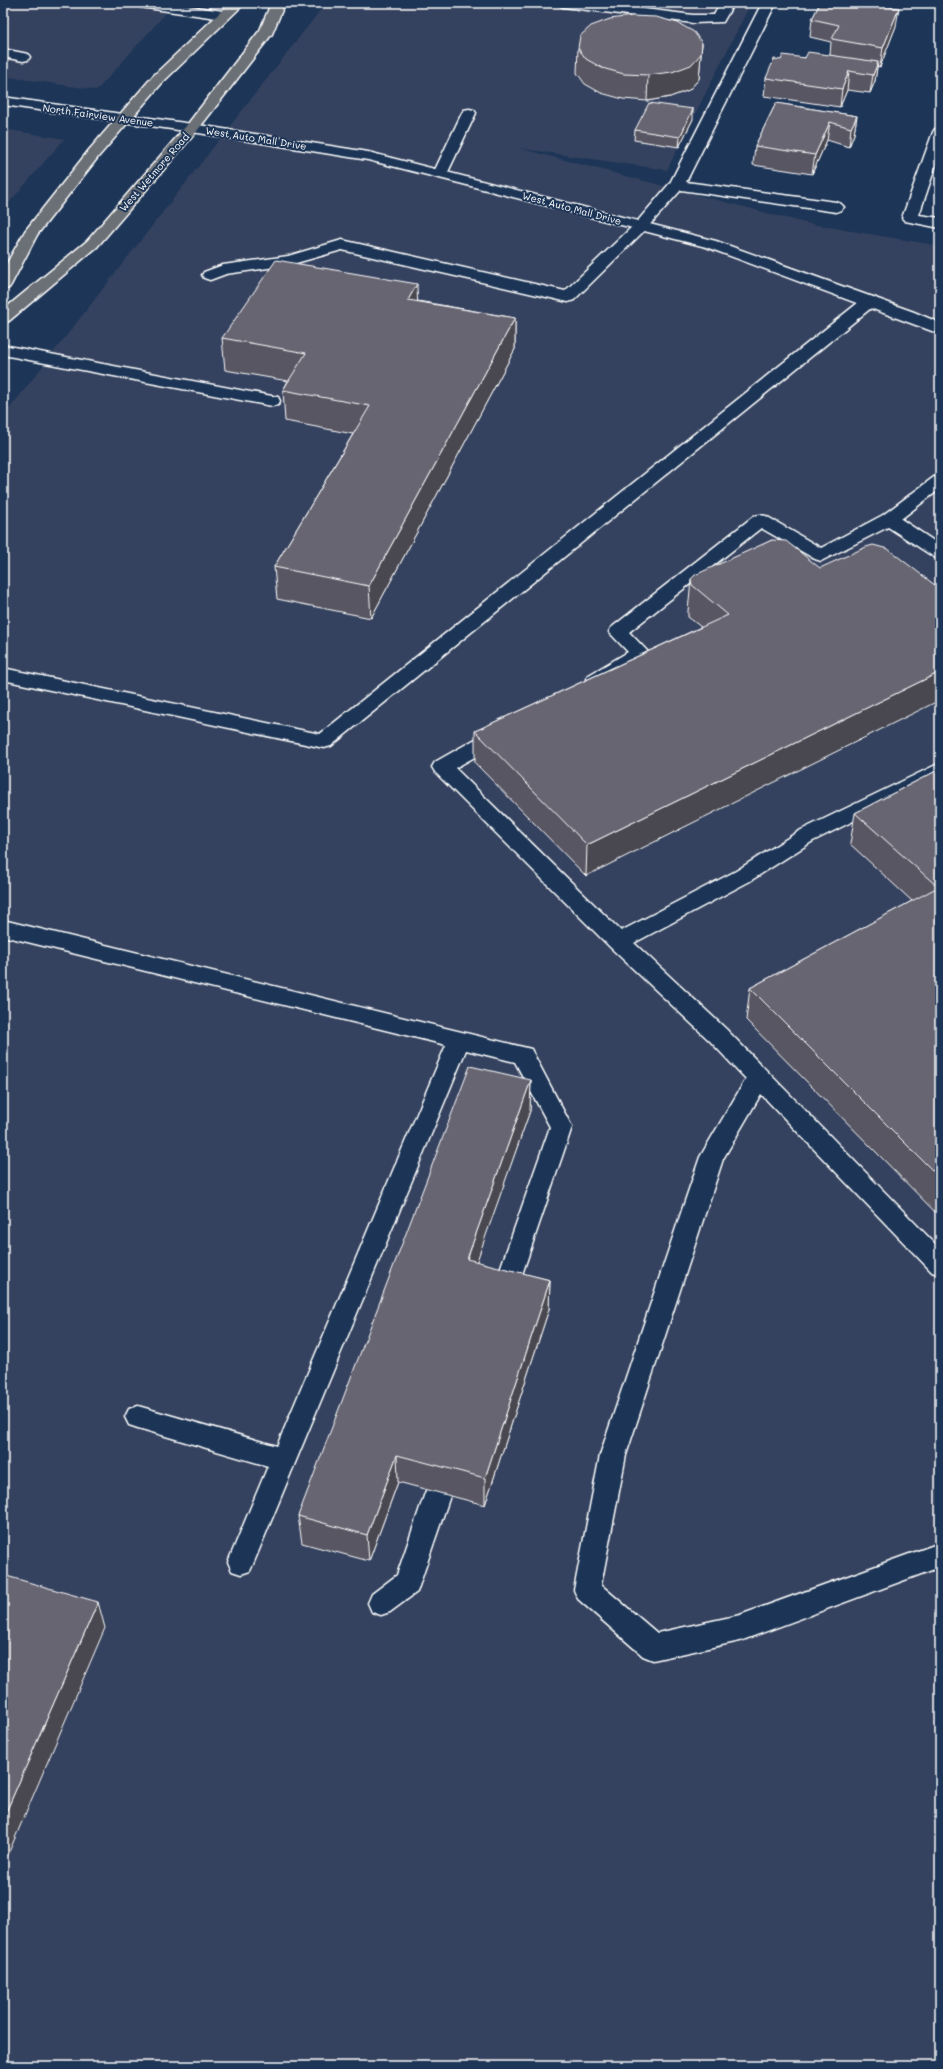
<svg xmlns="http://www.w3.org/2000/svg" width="943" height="2069" font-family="Mali,sans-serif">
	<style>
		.built { fill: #34435f }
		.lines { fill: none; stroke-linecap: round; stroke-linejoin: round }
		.lane-casing { stroke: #fff; stroke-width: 3 }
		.street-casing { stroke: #fff; stroke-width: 3 }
		.secondary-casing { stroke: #fff; stroke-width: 3 }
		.primary-casing { stroke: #fff; stroke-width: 3 }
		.lane { fill: #1d3557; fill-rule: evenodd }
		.street { fill: #1d3557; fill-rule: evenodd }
		.secondary { fill: #1d3557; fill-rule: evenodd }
		.primary { fill: #6b6f75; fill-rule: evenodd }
		.wall { fill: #595763; stroke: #fff }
		.shaded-wall { fill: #494750; stroke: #fff }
		.building { fill: #686573; stroke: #fff }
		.labels { text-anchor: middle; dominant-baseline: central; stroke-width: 4; stroke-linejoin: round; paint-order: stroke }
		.far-street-label { font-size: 10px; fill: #fff; stroke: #1d3557 }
	</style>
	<rect width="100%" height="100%" fill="#1d3557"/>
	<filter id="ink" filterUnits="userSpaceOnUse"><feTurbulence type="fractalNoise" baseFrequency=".025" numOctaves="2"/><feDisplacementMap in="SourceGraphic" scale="8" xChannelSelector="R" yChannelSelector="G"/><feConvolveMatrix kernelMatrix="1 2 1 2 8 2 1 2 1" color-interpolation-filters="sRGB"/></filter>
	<g filter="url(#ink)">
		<path class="built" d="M3,3H175L97,90L3,76Z
			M326,3H751L667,170L518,148L805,223L940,246V2066H3V417Z
			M3,129L64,139L3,210Z"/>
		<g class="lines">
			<g class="lane-casing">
				<path id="lane" d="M133,3H168L223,11L230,15L223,19L140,7Z
					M556,3H596L693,15H714L720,3H734L723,22L693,23L563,7Z
					M762,3H776L686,182L836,202L841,204L844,207L841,210L836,212L681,190L646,229L574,300L568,302L342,250L289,265L226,274L210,280L204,278L202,275L204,272L223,265L288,256L342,240L565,291L636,223L670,183Z
					M3,49L28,54L30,57L28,60L23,61L3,57Z
					M469,109L474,110L476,113L447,174L445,177H435L433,174L462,113L464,110Z
					M870,296L876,298L878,301L876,304L331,746L324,748L3,680V668L320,734L864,298Z
					M3,345L272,396L278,397L280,401L278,405L272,406L3,355Z
					M940,476V489L901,519L940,545V559L934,557L888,527L821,561L815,559L761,528L629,632L649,653L647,657L603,683L596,685L589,683L586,679L589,675L628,652L609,632L611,628L754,516L760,515L766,516L821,548L883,515L934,477Z
					M500,727L507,729L510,734L507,739L455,768L621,931L736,871L799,831L940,763V778L813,841L750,881L634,943L726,1029L940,1249V1275L932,1272L761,1094L723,1159L626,1455L601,1585L657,1633L740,1615L940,1543V1567L740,1641L653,1660L643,1656L578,1599L574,1590L600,1455L684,1204L700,1157L746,1079L710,1041L611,948L435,772L432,767L435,762L493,729Z
					M3,920L531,1049L572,1127L514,1298L511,1305L502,1308L493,1305L490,1298L550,1127L515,1062L466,1050L254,1562L250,1571L241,1574L232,1571L228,1562L268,1466L138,1428L129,1425L125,1417L129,1409L138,1406L277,1446L446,1045L3,936Z
					M438,1481L447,1485L451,1493L417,1592L390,1612L381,1615L372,1612L368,1603L372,1594L397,1575L425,1493L429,1485Z"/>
			</g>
			<g class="street-casing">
				<path id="street" d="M940,128V153L919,215L940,218V228L905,221L902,218L933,132L935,129Z"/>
			</g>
			<g class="secondary-casing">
				<path id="secondary" d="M3,97L192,124L368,152L716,241L914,312L940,323V334L706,247L459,183L368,160L192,132L3,105Z"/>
			</g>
			<g class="primary-casing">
				<path id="primary" d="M230,3H245L163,82L99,156L37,235L11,285L9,288L3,290V270L25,231L89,150L153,76Z
					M271,3H285L272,34L197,131L97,247L9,321L3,323V310L87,241L187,125L260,30Z"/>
			</g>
			<use href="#lane" class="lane"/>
			<use href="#street" class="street"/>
			<use href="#secondary" class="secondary"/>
			<use href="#primary" class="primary"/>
		</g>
		<path class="wall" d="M820,3H886L885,6L896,26L880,67L877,66L875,81L870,93L847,90L840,107L764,96L766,78L781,60L830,55L831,42L810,37L812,19Z
			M702,43L699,79L689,90L670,97L647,101L623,99L601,93L585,84L577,73L578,48Z
			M776,103L857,116L854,134L849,147L827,140L812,174L753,165L755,146Z
			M693,119L679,147L634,140L635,130Z
			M418,301L515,318V349L371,618L277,599L274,567L353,434L285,421L283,390L288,381L225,370L222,338Z
			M772,540L586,876L475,763V731L701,627L688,617V611L691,579Z
			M940,769V1217L746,1020L750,988L912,901L850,844L855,813Z
			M531,1080L530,1111L476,1262L550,1280L549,1309L485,1505L398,1482L369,1561L302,1543L298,1516Z"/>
		<path class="shaded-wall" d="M3,3H6L4,4L7,18L6,22L3,24Z
			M884,3H886L882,13Z
			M899,8L896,26L880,67L883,48Z
			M702,43L699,79L689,90L670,97L647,101L648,75Z
			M878,62L875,81L870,93L873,75Z
			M849,71L847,90L840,107L842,89Z
			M693,109V119L679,147L680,137Z
			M857,116L854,134L849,147L851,128Z
			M830,122L827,140L812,174L815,155Z
			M417,284L418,316L408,300Z
			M515,318V349L371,618L369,586Z
			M940,672V700L586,876L587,845Z
			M531,1080L530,1111L467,1289V1259Z
			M550,1280L549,1309L485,1505V1478Z
			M397,1455L398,1482L369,1561L367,1535Z
			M98,1602L105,1628L3,1866V1819Z"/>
		<path class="building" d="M820,3H867L899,8L883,48L832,39L839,25L812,19Z
			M632,16L656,17L678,23L694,32L702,43L701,54L691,65L672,72L648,75L624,74L602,68L586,59L578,48L580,36L591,26L610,19Z
			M808,52L878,62L873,75L849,71L842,89L766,78L774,59L781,60L783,55L805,58Z
			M649,103L693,109L680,137L635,130Z
			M776,103L857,116L851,128L830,122L815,155L755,146Z
			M276,260L417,284L408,300L515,318L369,586L274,567L370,406L283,390L306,353L222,338Z
			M772,540L786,541L820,568L866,547L873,545L888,549L940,589V672L587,845L475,731L728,615L692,585L691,579L695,575Z
			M940,769V1178L750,988L938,887L855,813Z
			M470,1066L531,1080L467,1259L550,1280L485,1478L397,1455L367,1535L298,1516Z
			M3,1575L98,1602L3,1819Z"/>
	</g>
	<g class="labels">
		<g class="far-street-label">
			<text transform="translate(98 115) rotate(8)">North Fairview Avenue</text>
			<text transform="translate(256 138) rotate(9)">West Auto Mall Drive</text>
			<text transform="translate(154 172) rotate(-49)">West Wetmore Road</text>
			<text transform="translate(572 208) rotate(15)">West Auto Mall Drive</text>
		</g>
	</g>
	<rect width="943" height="2069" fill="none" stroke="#1d3557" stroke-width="16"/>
	<rect x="8" y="8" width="927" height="2053" fill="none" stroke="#fff" stroke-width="1.5" filter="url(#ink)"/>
</svg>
